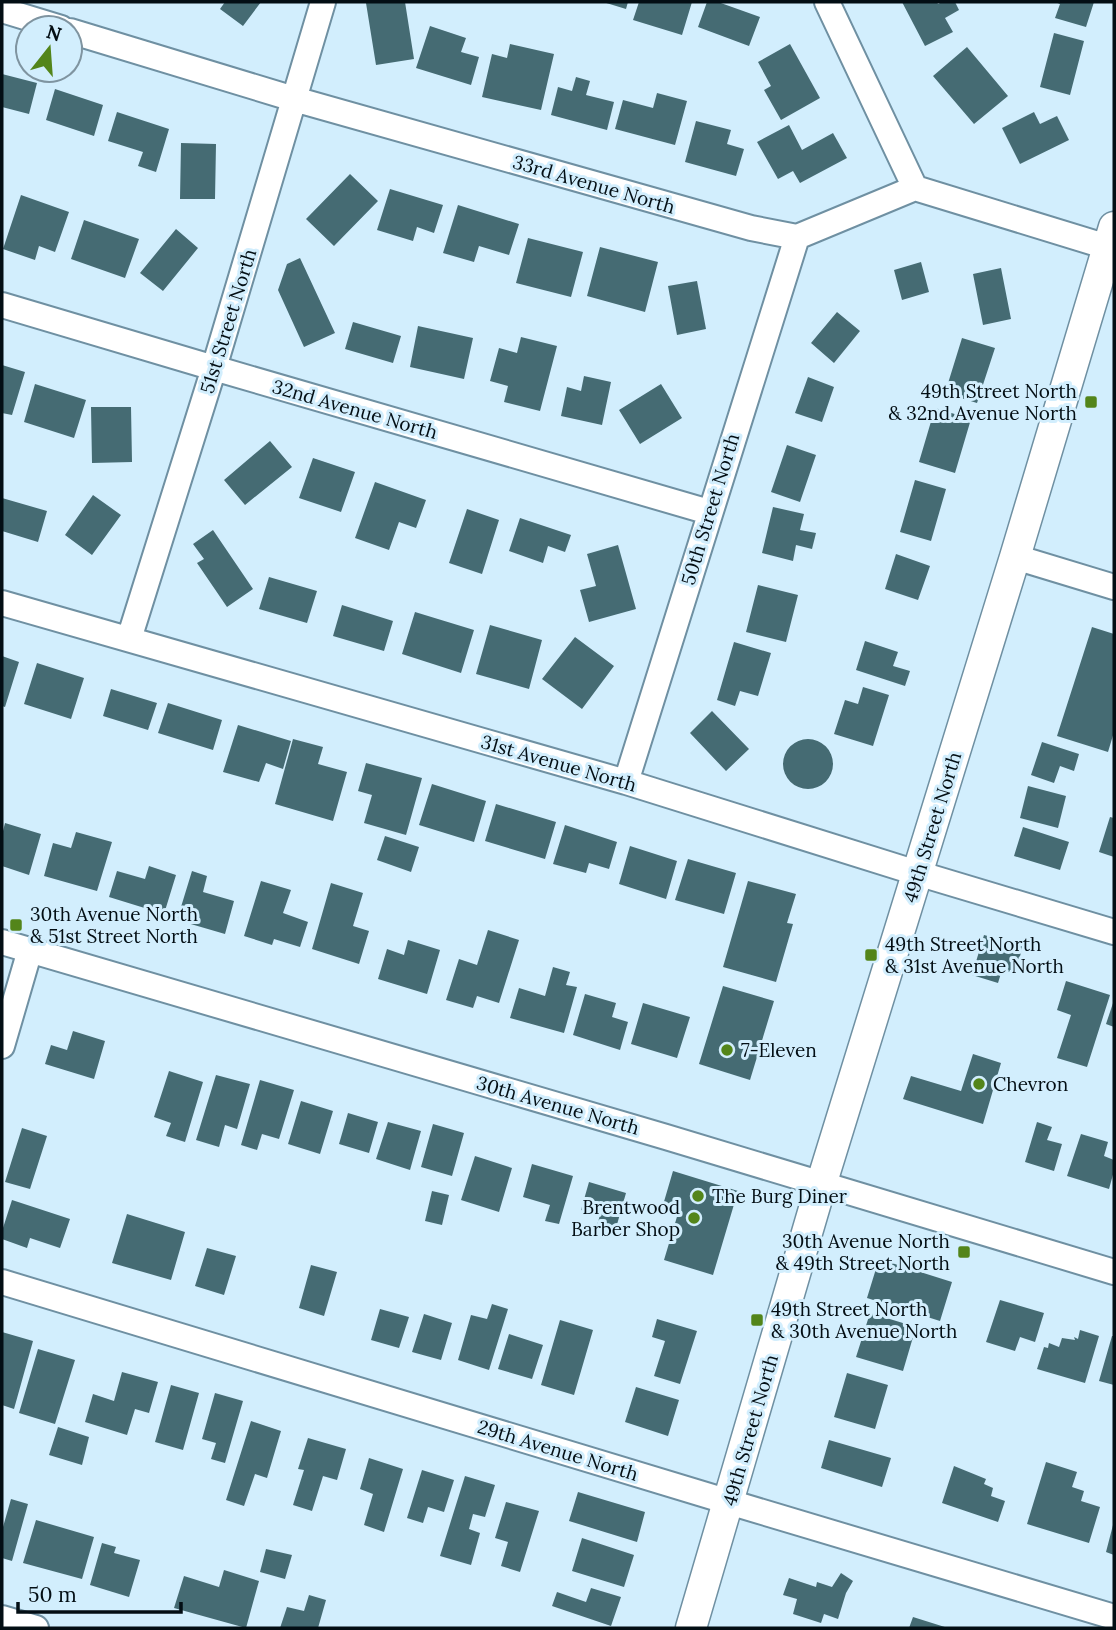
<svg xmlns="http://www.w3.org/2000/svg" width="1116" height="1630" font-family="Lora,serif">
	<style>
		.building { fill: #456b73 }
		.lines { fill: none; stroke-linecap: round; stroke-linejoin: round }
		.minor-casing { stroke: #6f90a2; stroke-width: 28 }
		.major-casing { stroke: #6f90a2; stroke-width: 33 }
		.minor { stroke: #fff; stroke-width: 24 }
		.major { stroke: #fff; stroke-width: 30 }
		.poi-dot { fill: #53851a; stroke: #d2eefd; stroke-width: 2.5 }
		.labels { text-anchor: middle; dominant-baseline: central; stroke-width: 6; stroke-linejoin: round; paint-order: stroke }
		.street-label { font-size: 19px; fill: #030e14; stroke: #d2eefd }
		.poi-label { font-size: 19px; fill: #030e14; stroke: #d2eefd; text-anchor: start }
	</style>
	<rect width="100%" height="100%" fill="#d2eefd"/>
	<path class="building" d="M225,2H261L243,26L220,9Z
		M371,2H405L414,59L376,65L366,3Z
		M603,2H628L626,9Z
		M639,2H692L682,35L633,20Z
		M707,2H718L760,17L749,46L698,27Z
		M902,2H937L938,4L942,2H955L959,10L945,18L953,32L925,46Z
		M1055,2H1094L1086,27L1055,18L1060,4Z
		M430,26L466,38L461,52L479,57L471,85L416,68Z
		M1054,33L1084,41L1070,95L1040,87Z
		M510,44L554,54L541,110L482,97L492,54L507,58Z
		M790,44L820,98L781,120L764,90L771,86L758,62Z
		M967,47L1008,96L974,124L933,76Z
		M2,74L37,83L29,114L2,107Z
		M576,77L590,81L586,95L614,102L607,130L551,115L558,87L572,91Z
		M55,89L103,105L94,136L46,120Z
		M657,93L687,101L675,145L615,129L623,100L653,108Z
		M117,112L169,129L156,172L138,166L143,152L108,141Z
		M1034,112L1040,124L1057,116L1069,140L1020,164L1002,128Z
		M696,121L731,130L727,144L744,149L736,176L685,162Z
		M789,125L802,150L833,133L847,158L800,183L793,171L778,179L757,142Z
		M181,143L216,144L215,199H180Z
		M350,174L378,201L334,246L306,219Z
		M390,189L443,205L434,233L417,227L413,241L377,230Z
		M21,195L69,212L55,252L39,246L35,260L3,249Z
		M458,205L519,224L509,255L479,246L474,262L443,253Z
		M84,220L139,239L125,278L71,259Z
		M176,229L198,248L163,291L140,273Z
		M528,238L583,252L571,297L516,283Z
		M600,247L658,262L645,312L587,296Z
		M300,258L335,333L304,347L278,290L287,264Z
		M921,262L929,292L902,300L894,270Z
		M1001,268L1011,319L983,325L973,274Z
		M697,281L706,329L677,335L668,286Z
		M837,312L860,331L834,363L811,343Z
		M353,322L401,336L393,363L345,349Z
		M418,326L473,338L464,379L410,367Z
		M521,337L557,346L540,411L504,402L508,386L490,381L499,348L517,353Z
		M962,338L995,348L977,403L945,393Z
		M2,365L25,372L12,415L2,413Z
		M584,376L611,382L602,425L561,416L567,387L581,391Z
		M808,377L834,387L822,422L795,413Z
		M35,384L86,400L74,438L24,422Z
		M661,384L682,418L640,444L619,410Z
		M91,407H131L132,462L92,463Z
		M935,408L971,419L955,473L919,462Z
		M270,441L292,467L245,505L224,480Z
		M787,445L816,455L800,502L771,492Z
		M313,458L355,472L341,512L299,498Z
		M915,480L946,489L931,541L900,532Z
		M375,482L426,500L416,528L399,522L389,550L355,538Z
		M93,495L121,515L92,555L65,535Z
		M2,498L47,511L38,542L2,531Z
		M773,507L804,514L800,530L816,533L812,549L796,545L793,561L762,553Z
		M467,509L499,520L482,574L449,563Z
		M520,518L571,535L565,552L548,546L543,563L509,551Z
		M213,530L253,589L227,607L197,563L204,559L193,544Z
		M618,545L636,609L589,622L580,590L596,586L587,554Z
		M896,554L930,566L918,600L885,589Z
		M269,577L317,591L307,623L259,609Z
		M758,585L798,595L786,642L746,632Z
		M342,605L393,621L384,651L333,636Z
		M415,612L474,630L461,673L402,654Z
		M490,625L542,640L529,689L476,674Z
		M1092,627L1114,634V732L1108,752L1057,736Z
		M575,637L614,666L582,709L542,679Z
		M865,641L898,652L893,666L910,671L905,686L856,670Z
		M734,642L771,653L758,696L740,691L735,706L717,700Z
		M2,656L19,662L5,707L2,706Z
		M37,663L84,678L71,719L24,704Z
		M863,687L889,695L873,746L834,734L845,700L858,704Z
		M111,689L157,703L148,730L103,716Z
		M168,703L222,720L213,750L158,733Z
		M712,711L749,749L726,771L690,733Z
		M238,725L291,741L283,769L266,763L259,782L223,772Z
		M783 764a25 25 0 1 1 50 0a25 25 0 1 1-50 0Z
		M293,739L323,747L318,764L347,772L333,821L275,804Z
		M1042,742L1079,754L1074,771L1060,766L1054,783L1031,775Z
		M366,763L422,778L406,835L364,823L372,795L358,791Z
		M432,784L486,801L474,842L419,825Z
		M1028,786L1066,796L1058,828L1020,818Z
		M496,804L556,822L545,859L485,841Z
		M1110,817L1114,818V857L1099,852Z
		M5,823L41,834L29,875L2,866V835Z
		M565,825L617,842L609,869L589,863L586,873L553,864Z
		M1023,827L1069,842L1060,870L1014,856Z
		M76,832L112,842L97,891L44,876L53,843L71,848Z
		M385,836L419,847L411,872L377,860Z
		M630,846L677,861L666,899L619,884Z
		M688,859L736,873L724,914L675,900Z
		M149,866L176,875L164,914L109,897L117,871L145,879Z
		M192,871L207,876L203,892L234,901L225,934L177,920Z
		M261,881L291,890L283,913L308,922L300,947L274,939L272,945L244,936Z
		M748,881L796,894L787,923L793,924L776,982L723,967Z
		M331,883L363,893L353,926L369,931L359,964L312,949Z
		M488,930L519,940L499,1003L477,996L473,1008L446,1000L459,959L477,965Z
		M984,935L1023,946L1015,973L1002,970L998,983L972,975Z
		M408,940L440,950L427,994L378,979L387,949L404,955Z
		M553,967L570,972L566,985L577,987L564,1033L510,1018L519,988L545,996Z
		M1066,981L1110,995L1087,1067L1057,1058L1071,1015L1057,1010Z
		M723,986L774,1001L750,1080L699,1064Z
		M585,994L616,1003L612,1017L628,1022L620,1050L573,1035Z
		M1114,1000V1027L1106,1024Z
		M643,1003L690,1017L677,1058L631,1044Z
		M73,1031L105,1041L94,1079L45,1064L51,1045L67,1050Z
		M973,1054L1001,1063L983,1124L903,1099L911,1076L961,1091Z
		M169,1071L203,1082L185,1142L166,1136L171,1123L154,1117Z
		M216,1075L250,1084L237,1129L225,1125L219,1147L196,1140Z
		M260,1080L294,1090L279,1139L262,1134L257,1150L241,1145Z
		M301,1101L333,1111L320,1154L288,1144Z
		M348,1113L378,1122L369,1153L339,1144Z
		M388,1122L421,1131L410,1170L376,1159Z
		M1037,1122L1052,1127L1047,1140L1062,1144L1054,1171L1025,1162Z
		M433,1124L464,1133L452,1176L421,1167Z
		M22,1128L47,1136L30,1189L5,1182Z
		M1081,1134L1108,1142L1104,1156L1114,1160V1171L1109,1189L1067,1176Z
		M475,1156L512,1168L499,1212L461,1200Z
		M532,1164L573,1176L559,1224L545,1221L550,1205L523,1197Z
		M673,1171L738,1191L713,1275L664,1260L679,1210L663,1205Z
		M589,1182L626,1193L614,1235L596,1229L600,1215L581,1210Z
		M432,1191L449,1195L442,1225L425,1221Z
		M12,1200L70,1219L60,1248L30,1238L27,1248L2,1239V1231Z
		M127,1214L185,1232L171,1280L112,1263Z
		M207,1248L236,1256L224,1295L195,1286Z
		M879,1259L952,1282L940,1321L867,1298Z
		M311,1265L337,1272L324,1316L299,1308Z
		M1000,1300L1044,1313L1035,1342L1020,1337L1015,1351L986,1342Z
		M492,1304L508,1309L489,1370L458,1360L471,1315L487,1319Z
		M380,1309L409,1317L399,1348L371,1340Z
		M870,1313L916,1327L903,1371L856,1357Z
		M424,1314L452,1323L441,1360L412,1352Z
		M657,1319L697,1331L680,1384L654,1376L665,1341L652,1337Z
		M560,1320L593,1330L574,1395L541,1385Z
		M1080,1330L1099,1336L1085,1383L1037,1369L1044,1347L1048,1348L1049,1343L1059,1347L1062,1338L1075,1340L1074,1337L1078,1339Z
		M2,1332L33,1341L14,1409L2,1405Z
		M509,1334L543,1345L532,1379L498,1369Z
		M1112,1336H1114V1385L1099,1381Z
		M38,1349L75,1360L55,1424L19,1413Z
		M122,1372L158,1382L149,1413L135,1409L127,1435L85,1422L93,1394L114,1401Z
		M847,1373L888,1385L875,1429L834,1417Z
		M171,1385L199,1393L183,1450L155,1442Z
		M636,1387L679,1400L668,1436L625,1422Z
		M215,1393L243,1401L225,1463L211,1459L216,1443L202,1439Z
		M251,1421L281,1431L267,1478L255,1474L244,1506L226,1500Z
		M58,1427L89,1437L82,1465L49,1455Z
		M308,1438L346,1449L337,1480L323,1476L312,1511L293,1505L304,1470L298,1469Z
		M829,1440L891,1458L882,1487L821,1468Z
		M369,1458L403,1469L384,1532L364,1525L373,1494L360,1489Z
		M1046,1462L1077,1472L1072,1487L1084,1491L1081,1501L1100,1507L1089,1543L1027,1524Z
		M954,1466L986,1479L984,1484L993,1488L991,1496L1005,1501L998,1522L942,1503Z
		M422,1470L454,1480L444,1512L428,1507L423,1523L407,1518Z
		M465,1476L495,1485L485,1517L473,1514L469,1529L480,1533L471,1565L440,1556Z
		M578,1492L645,1512L637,1542L569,1521Z
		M11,1499L28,1504L12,1561L2,1558V1527H3Z
		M506,1502L539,1511L520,1572L501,1566L508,1542L495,1538Z
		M36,1520L94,1537L82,1579L23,1563Z
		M1113,1525H1114V1555L1106,1552Z
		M582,1538L634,1555L624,1587L572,1571Z
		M102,1543L116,1547L114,1553L140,1560L129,1597L90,1585Z
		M266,1549L292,1555L285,1579L260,1572Z
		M224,1570L259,1581L246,1628L174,1608L184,1576L219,1587Z
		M841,1573L853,1581L846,1593L838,1619L824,1614L821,1623L793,1614L797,1599L783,1595L789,1578L816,1587L817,1582L832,1587Z
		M591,1588L621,1597L611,1626L552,1606L557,1592L586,1602Z
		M309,1595L326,1600L318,1628H280L287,1607L304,1611Z
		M913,1617L948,1628H909Z"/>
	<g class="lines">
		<g class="minor-casing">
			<path id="minor" d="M827,2L915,188
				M2,10L61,28
				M70,31L294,99L751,228L797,237L915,188L1114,249
				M2,305L214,368L709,512
				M1015,557L1114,587
				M2,603L626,782L917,873L1114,932
				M129,639L214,368L323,2
				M626,782L797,237
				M2,942L666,1137L1114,1272
				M2,1046L30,950
				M2,1282L729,1502L1114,1617
				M2,1618L36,1628"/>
		</g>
		<g class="major-casing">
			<path id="major" d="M691,1628L821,1185L1015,557L1114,227"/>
		</g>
		<use href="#minor" class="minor"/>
		<use href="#major" class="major"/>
	</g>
	<g class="poi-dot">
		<rect x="1084" y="395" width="14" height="14" rx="3.5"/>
		<rect x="9" y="918" width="14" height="14" rx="3.5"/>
		<rect x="864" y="948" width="14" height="14" rx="3.5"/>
		<circle cx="727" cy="1050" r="7"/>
		<circle cx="979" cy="1084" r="7"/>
		<circle cx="698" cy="1196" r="7"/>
		<circle cx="694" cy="1218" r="7"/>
		<rect x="957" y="1245" width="14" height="14" rx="3.5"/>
		<rect x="750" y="1313" width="14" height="14" rx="3.5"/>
	</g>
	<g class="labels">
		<g class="street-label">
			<text transform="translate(594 184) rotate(16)">33rd Avenue North</text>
			<text transform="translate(228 321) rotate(-73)">51st Street North</text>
			<text transform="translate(355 409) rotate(16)">32nd Avenue North</text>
			<text transform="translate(710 509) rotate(-73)">50th Street North</text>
			<text transform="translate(559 763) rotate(16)">31st Avenue North</text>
			<text transform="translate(932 827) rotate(-73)">49th Street North</text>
			<text transform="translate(558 1105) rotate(16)">30th Avenue North</text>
			<text transform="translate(750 1430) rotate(-74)">49th Street North</text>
			<text transform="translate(558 1450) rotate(17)">29th Avenue North</text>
		</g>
		<g class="poi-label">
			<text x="1077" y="391" text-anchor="end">49th Street North<tspan x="1077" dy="22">&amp; 32nd Avenue North</tspan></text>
			<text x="30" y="914">30th Avenue North<tspan x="30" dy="22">&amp; 51st Street North</tspan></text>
			<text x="885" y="944">49th Street North<tspan x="885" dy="22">&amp; 31st Avenue North</tspan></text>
			<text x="741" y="1050">7-Eleven</text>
			<text x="993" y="1084">Chevron</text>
			<text x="712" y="1196">The Burg Diner</text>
			<text x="680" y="1207" text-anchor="end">Brentwood<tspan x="680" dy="22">Barber Shop</tspan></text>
			<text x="950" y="1241" text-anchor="end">30th Avenue North<tspan x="950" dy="22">&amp; 49th Street North</tspan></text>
			<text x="771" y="1309">49th Street North<tspan x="771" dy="22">&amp; 30th Avenue North</tspan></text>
		</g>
	</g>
	<rect width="1116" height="1630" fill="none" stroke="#030e14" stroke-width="7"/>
	<g transform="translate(49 49) rotate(17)"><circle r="33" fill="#d2eefd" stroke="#7f94a0" stroke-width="2"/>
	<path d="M0-5L12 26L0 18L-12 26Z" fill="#53851a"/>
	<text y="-10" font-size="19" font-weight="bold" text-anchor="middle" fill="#030e14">N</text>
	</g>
	<path d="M18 1602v10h163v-10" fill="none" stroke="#030e14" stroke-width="3.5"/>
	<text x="28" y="1602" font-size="21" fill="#030e14" stroke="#d2eefd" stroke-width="5" paint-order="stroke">50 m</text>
</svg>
